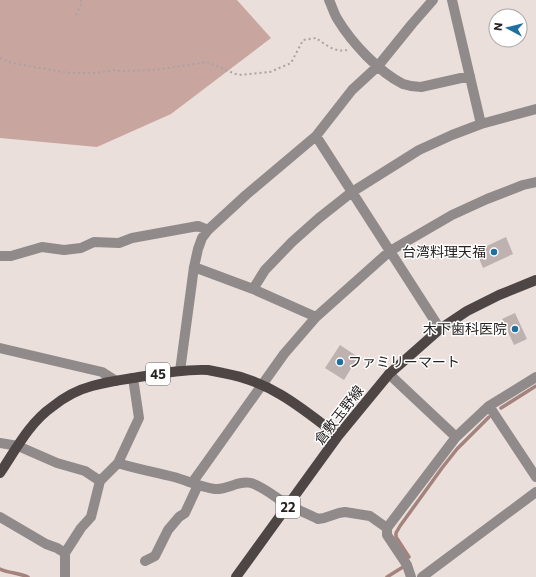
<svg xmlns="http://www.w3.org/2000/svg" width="536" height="577" viewBox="0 0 536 577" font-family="Commissioner,'Noto Sans JP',sans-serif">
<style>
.forest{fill:#c8a69f}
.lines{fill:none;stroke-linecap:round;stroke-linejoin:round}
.stream{stroke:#a4837d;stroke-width:3.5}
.building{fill:#beb2b0}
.path{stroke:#aba29f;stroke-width:2;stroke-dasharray:2 3;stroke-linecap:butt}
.minor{stroke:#908b8a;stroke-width:10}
.primary{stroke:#4e4644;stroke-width:10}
.poi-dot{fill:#206fa1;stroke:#fff;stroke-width:1.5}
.labels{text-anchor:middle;stroke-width:3;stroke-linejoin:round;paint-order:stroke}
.shield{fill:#fff;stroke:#676464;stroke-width:1}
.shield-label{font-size:13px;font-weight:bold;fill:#262221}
.poi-label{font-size:14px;fill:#262221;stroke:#fff;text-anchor:end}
.street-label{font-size:14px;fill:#262221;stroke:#fff}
</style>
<rect width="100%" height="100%" fill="#ebdfdc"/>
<!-- forest -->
<path class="forest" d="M0,0h237l34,38 -100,76 -74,33 -97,-9z"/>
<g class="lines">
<!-- stream -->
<path class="stream" d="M501,408l35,-22
M409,557l-13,-20v-4l4,-7 42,-58 15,-19 32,-32
M0,569c9,4 19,4 28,8
M387,577l16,-10"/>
</g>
<!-- building -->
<path class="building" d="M506,237l7,17 -30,14 -7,-17z
M515,313l12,26 -13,6 -12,-26z
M340,345l18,12 -14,23 -19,-12z"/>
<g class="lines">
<!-- path -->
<path class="path" d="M76,15l6,-12 -2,-3
M0,58l12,5 57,10h28l17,-3 8,1 32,-1 53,-8 31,13 32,-3 21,-9 12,-23 13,-2c9,6 19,15 31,12"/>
<!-- minor -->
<path class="minor" d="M329,0c3,6 5,14 9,20 14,23 41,52 65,64 6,2 12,3 18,3l49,-11
M452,0l29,124
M316,136l124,193
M0,256h11l31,-9 22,3 17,-2 13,-6 25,1 13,-5 66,-12 10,4
M194,267l59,22 63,28
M253,289l12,-19 27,-28 27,-24 33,-26 67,-42 33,-15 29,-11 55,-15
M0,348l102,24 14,9
M180,371l14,-104 4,-18 4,-11 6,-8 38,-35 70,-59 36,-46 26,-24 34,-42 21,-24
M389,374l67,63
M489,406l47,71
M0,443l18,3 39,17 28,8 15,10
M118,463c18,6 37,9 56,14 14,4 27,10 41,12 13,1 23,-9 36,-6 13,4 25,15 37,22 10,5 20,9 30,14l6,-1 15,-5 6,-1 25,4 17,12
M192,483l92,-129 32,-37 74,-66 62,-36 35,-16 36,-14 13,-3
M0,517l46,27 11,4 8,5
M145,561l10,-5 13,-26 11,-13 6,-4 13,-28
M65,577v-24l16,-25 10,-11 9,-36 18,-18 21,-45 -6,-40
M411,577l-4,-12 -20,-30v-7l69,-91 33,-31 47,-29
M422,577l114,-85"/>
<!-- primary -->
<path class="primary" d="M0,473c15,-22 29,-50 52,-66 11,-9 25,-17 40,-21 13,-4 28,-6 41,-8 25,-4 50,-9 75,-8 5,1 10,2 15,3 47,8 79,35 115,63
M236,577l102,-141 51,-62 51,-45 27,-18 32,-16 37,-15"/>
</g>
<!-- markers -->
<g class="poi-dot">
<circle cx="494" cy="252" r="4"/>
<circle cx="515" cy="329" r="4"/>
<circle cx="340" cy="362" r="4"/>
</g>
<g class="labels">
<!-- shield labels -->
<g class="shield">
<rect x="146" y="363" width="24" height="22" rx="3"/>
<rect x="276" y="496" width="24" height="22" rx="3"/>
</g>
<g class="shield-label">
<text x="158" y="379">45</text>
<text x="288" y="512">22</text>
</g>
<!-- poi labels -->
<g class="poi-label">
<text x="486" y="257">台湾料理天福</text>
<text x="507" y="334">木下歯科医院</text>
<text x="348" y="367" text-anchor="start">ファミリーマート</text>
</g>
<!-- street labels -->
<g class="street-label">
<text transform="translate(339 415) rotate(-52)" y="5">倉敷玉野線</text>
</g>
</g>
<!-- north arrow -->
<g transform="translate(508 28) rotate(277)"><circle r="19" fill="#ffffff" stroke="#a8a7a6"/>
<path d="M0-3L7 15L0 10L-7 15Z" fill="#206fa1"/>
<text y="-6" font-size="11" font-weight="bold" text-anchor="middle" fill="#262221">N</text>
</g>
</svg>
